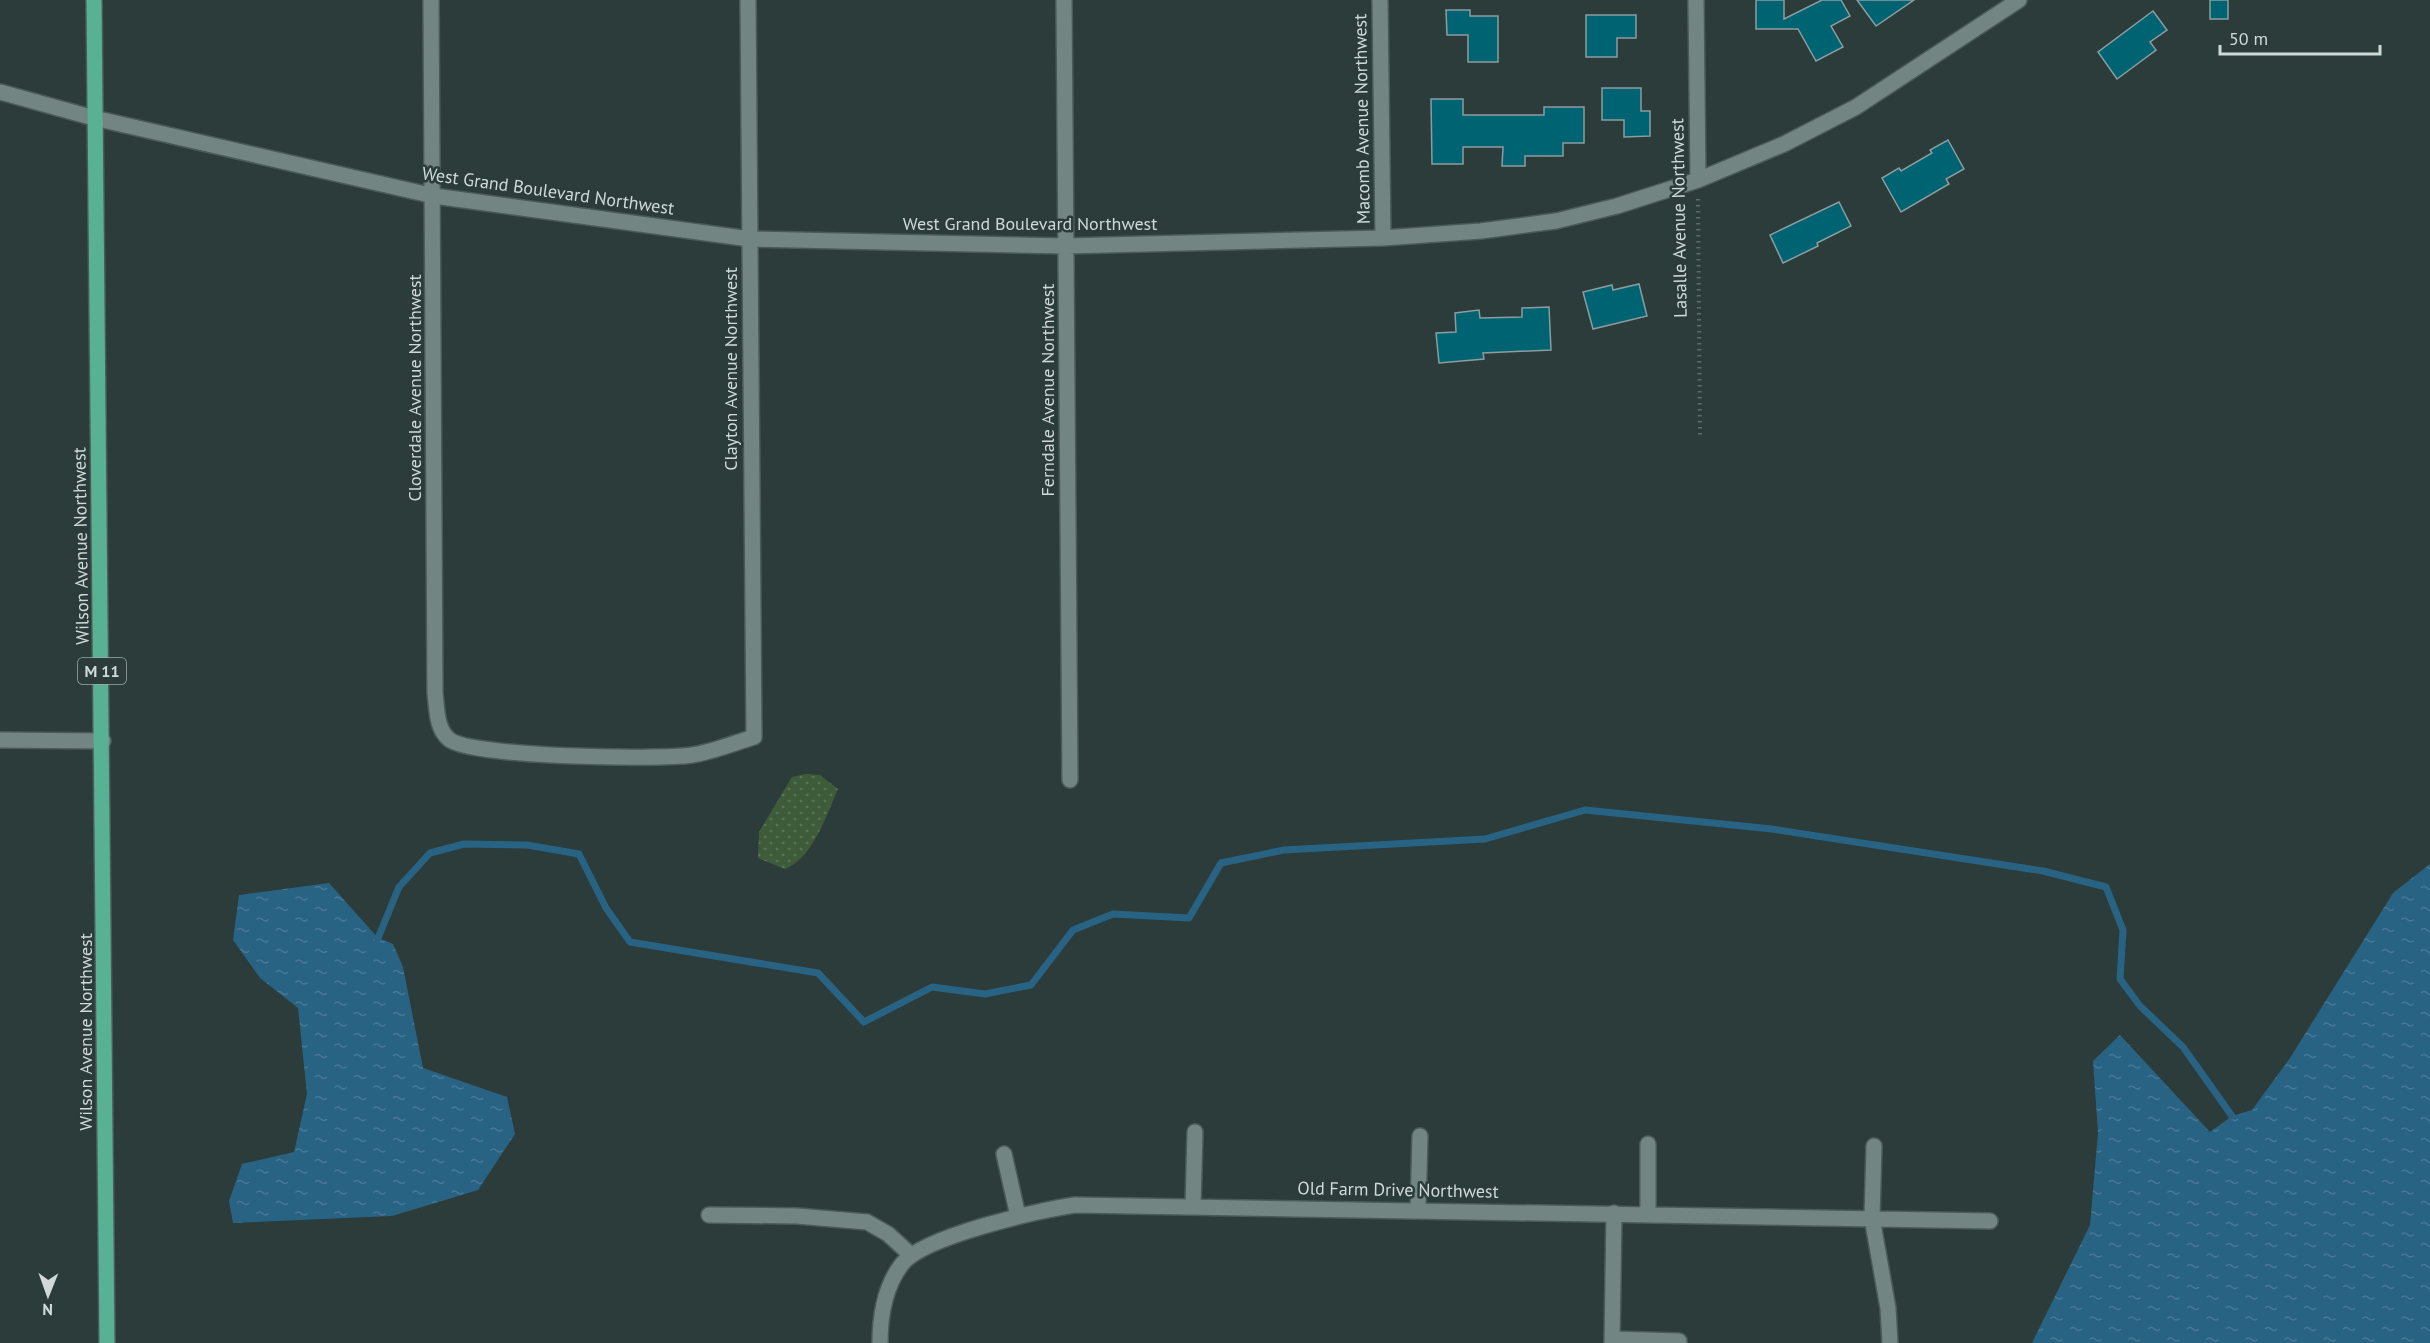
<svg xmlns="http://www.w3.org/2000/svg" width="2430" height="1343" viewBox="0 0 2430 1343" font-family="'PT Sans',sans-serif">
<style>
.park{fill:url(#park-dots)}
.water{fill:url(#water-ripples)}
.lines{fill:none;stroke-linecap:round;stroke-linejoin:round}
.stream{stroke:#296384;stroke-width:7}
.building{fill:#006372;stroke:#8a9da1;stroke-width:1.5}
.minor-casing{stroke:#4b5a58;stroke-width:18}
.major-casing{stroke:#4b5a58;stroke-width:18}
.path{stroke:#5e6d6b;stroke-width:4;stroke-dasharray:1.5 4.5;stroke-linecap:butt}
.minor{stroke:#728583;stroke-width:15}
.major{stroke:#58b193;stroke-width:15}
.labels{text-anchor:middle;stroke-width:5;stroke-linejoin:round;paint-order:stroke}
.shield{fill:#2b3c3a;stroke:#9eaaa9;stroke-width:1.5}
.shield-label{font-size:16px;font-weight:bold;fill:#cfd9d8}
.street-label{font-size:18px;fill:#cfd9d8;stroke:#2b3c3a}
</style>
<defs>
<pattern id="park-dots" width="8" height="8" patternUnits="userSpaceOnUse" patternTransform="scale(1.5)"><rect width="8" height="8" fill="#3f5c3a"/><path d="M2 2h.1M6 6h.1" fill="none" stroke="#5a7356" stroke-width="1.8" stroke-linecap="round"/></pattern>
<pattern id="water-ripples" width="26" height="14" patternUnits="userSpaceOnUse" patternTransform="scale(1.5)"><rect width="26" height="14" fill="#296384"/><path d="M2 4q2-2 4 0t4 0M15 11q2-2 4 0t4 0" fill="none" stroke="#477995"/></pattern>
</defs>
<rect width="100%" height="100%" fill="#2b3c3a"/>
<!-- park -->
<path class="park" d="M806,774l14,1 18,14c-12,27 -25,69 -53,80l-27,-11 1,-26 33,-55z"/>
<!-- water -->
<path class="water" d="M2430,864v479h-398l58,-118 8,-92 -5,-72 27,-26 90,97 22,-16 20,-6 38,-52 103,-165z
M329,883l49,55 15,6 10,23 20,101 84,29 8,37 -37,56 -86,26 -159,7 -4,-22 13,-37 52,-12 13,-58 -9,-86 -38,-30 -27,-38 6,-45z"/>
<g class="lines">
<!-- stream -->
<path class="stream" d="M378,938l21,-51 31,-34 34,-9 63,1 52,9 27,54 24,34 188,31 46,49 68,-35 53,7 46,-9 42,-55 40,-16 76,4 32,-55 63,-13 201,-11 100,-29 187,19 271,42 63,16 17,43 -3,49 20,27 43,41 49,69"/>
</g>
<!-- building -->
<path class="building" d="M1756,0h28v19l38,-19h19l9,16 -19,10 12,21 -27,14 -18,-32h-42z
M1857,0h57l-38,26z
M2210,0h18v19h-18z
M1446,10h24v6h28v46h-30v-27h-21z
M2153,11l14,19 -17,12 6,8 -39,29 -19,-27z
M1586,15h50v23h-19v19h-31z
M1602,88h39v23h9v25l-26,1v-17h-22z
M1431,99h32v16h81v-8h40v36h-21v13h-38v10h-23l1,-19h-40v17h-31z
M1948,140l16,29 -18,10 3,5 -48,28 -19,-34 17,-10 2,3 31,-18 -2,-3z
M1839,202l12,24 -34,17 1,3 -35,17 -13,-28z
M1639,284l8,32 -54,13 -10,-37 29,-7 1,5z
M1549,307l2,43 -68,3 1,6 -45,4 -3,-30 20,-1 -1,-19 24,-3 1,8 42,-1v-9z"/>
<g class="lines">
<defs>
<path id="minor" d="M431,0l4,693c2,15 1,37 15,47 24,17 207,20 242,15 20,-3 42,-12 62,-18l-6,-737
M1064,0l6,780
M1380,0l3,238
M1696,0l2,180
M0,92l94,26 340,78 316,43 316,7 317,-8 98,-7 75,-10 61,-15 81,-26 86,-36 72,-37 163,-107
M0,740l103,1
M1874,1146l-2,72 16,90 2,35
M1004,1154l14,62
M1193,1206l2,-74
M1418,1210l2,-74
M1648,1214v-70
M709,1215l88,1 70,6 21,12 23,21
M1613,1339l66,2
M880,1343c0,-27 5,-57 22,-79 20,-27 137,-54 173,-59l915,16
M1612,1343l2,-130"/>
<path id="major" d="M94,0l13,1343"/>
</defs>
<!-- minor casing -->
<use href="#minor" class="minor-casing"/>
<!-- major casing -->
<use href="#major" class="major-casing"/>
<!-- path -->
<path class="path" d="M1698,199l2,237"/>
<!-- minor -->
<use href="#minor" class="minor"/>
<!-- major -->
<use href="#major" class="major"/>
</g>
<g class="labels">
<!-- shield labels -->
<rect class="shield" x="78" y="658" width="48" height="26" rx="4.5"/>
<g class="shield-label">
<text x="102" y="677">M 11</text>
</g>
<!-- street labels -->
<g class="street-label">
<text transform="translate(1362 119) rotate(-91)" y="6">Macomb Avenue Northwest</text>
<text transform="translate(548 191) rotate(8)" y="6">West Grand Boulevard Northwest</text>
<text transform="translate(1679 218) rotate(-91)" y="6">Lasalle Avenue Northwest</text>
<text x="1030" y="230">West Grand Boulevard Northwest</text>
<text transform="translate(731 369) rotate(-90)" y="6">Clayton Avenue Northwest</text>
<text transform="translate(415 388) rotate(-90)" y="6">Cloverdale Avenue Northwest</text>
<text transform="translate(1048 390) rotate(-90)" y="6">Ferndale Avenue Northwest</text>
<text transform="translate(81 546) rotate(-91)" y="6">Wilson Avenue Northwest</text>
<text transform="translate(86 1032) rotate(-90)" y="6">Wilson Avenue Northwest</text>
<text transform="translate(1398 1190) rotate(1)" y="6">Old Farm Drive Northwest</text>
</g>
</g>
<!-- north arrow -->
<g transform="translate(48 1295) rotate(181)" stroke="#2b3c3a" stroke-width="4.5" paint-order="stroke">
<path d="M0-4.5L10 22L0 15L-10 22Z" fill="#cfd9d8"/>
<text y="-9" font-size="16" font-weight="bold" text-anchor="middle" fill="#cfd9d8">N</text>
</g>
<!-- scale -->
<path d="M2220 45v9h160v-9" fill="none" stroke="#cfd9d8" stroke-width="3"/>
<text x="2229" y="45" font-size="18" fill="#cfd9d8" stroke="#2b3c3a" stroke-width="4.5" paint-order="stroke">50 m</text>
</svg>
